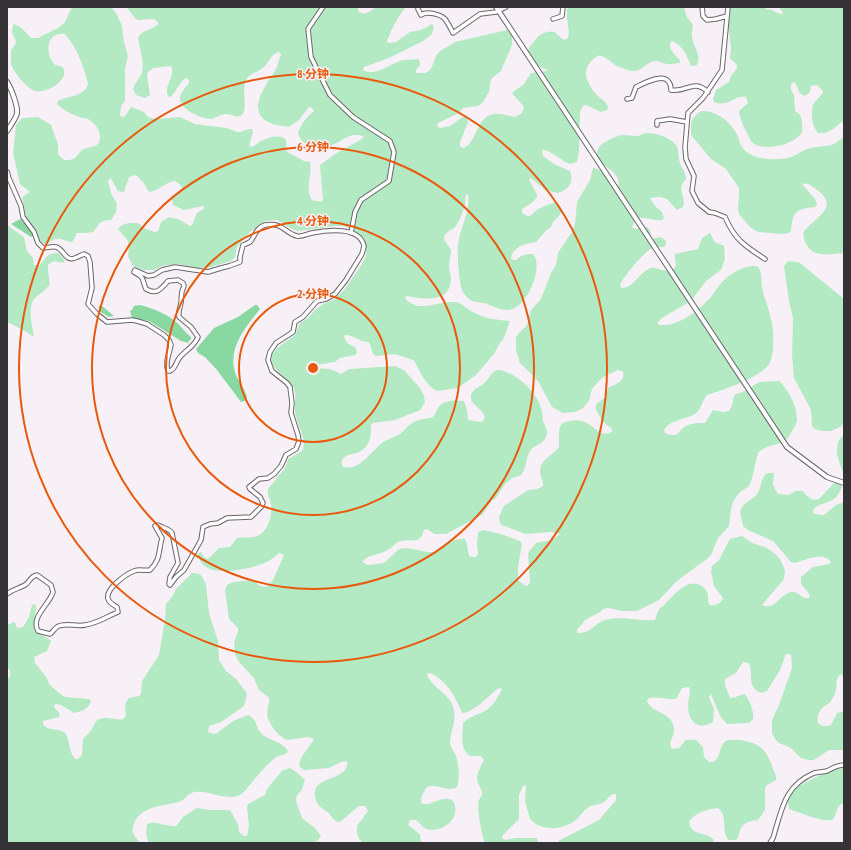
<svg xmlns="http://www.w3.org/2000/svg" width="851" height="850" viewBox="0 0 851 850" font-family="'PT Sans Narrow','Noto Sans SC',sans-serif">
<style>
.green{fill:#b4eac3}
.water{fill:#89d8a2}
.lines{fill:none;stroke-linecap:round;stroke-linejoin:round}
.minor-casing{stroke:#6b666b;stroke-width:5.5}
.tertiary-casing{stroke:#6b666b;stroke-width:6}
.minor{stroke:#fff;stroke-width:3.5}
.tertiary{stroke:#fff;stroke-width:4}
.ring{fill:none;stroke:#e8590c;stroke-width:2}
.centre{fill:#e8590c;stroke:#f7f1f7;stroke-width:2}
.ring-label{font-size:12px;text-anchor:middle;font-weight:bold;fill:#e8590c;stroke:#f7f1f7;stroke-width:3;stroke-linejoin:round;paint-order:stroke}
</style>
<rect width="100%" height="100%" fill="#f7f1f7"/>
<!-- green -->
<path class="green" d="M72,7h39l5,6 6,13 2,16 4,14 -3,13v32l-4,5 -1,10 3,1 3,-2 5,-8 13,5 4,5 3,1 7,1 22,-2 15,7 32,4 10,4h3l9,-3h3l1,3 -4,14 3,1c4,-2 5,-4 9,-6 5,-3 21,-8 25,-1 1,3 0,8 0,10l3,3 15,8 6,1c3,13 -6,26 2,38l9,2 2,-2 -3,-35 15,-11 27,-15 2,-2c-11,-7 -22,4 -32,8 -10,5 -25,4 -31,-6 -3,-3 -4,-7 -1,-11 3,-7 8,-12 14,-17l-2,-3 -3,-1 -10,13 -10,7c-7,-1 -15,-2 -21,-5 -24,-13 2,-41 9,-55 1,-4 2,-8 4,-12l-2,-3c-7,1 -10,10 -15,15 -4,4 -12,6 -16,10 -9,11 2,30 -7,39 -6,2 -9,-2 -15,-2 -5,0 -10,4 -15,5 -11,0 -32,-10 -31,-22 1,-5 6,-10 9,-14v-3l-3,-2 -3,2 -12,17 -3,-1c-5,-10 8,-19 3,-30l-18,2 -5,4 -1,3 3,20 -5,3 -9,-3 -3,-6c2,-6 5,-9 8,-14 5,-11 -2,-27 -3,-38 5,-8 16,-7 21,-14l-5,-4c-19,0 -15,6 -27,-12h232l-1,2 1,3c8,4 11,-2 18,-5 7,-2 22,0 30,0 -7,4 -17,26 -20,34l2,2 7,-1 14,-10 11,-2 11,-6 2,3 -2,7 -9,7 -34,17 -25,9 -1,3c12,7 25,-5 37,-9 5,-2 13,-1 19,-2l1,6 -4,5v3h10l5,-4 5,-13 4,-5 15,-9 52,-12 5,4v11l-11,26 -10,8 -2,13 -6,10 -5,4 -15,2 -4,5 -21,10 -1,3 3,2 10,-2 11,-8 6,-2 1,6 -8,20v4l3,2c15,-5 12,-31 31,-34 7,-1 14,2 21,3l7,-4 2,-6 -12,-14 12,-9 7,-11 16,-2 -2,-2c-7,-3 -21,-11 -16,-21 1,-3 4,-5 6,-8 5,-6 11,-10 20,-8l7,7 3,1 3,-2c3,-10 -4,-21 0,-31h116l3,10 6,8c0,5 -2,8 -1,12 1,10 10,17 5,28l-6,1c-4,-11 -8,-20 -19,-25l-2,2c-1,7 5,12 10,17v3c-4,0 -9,2 -13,1 -4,0 -7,-3 -12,-3 -7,1 -10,6 -16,9 -6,3 -14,-1 -20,-3 -6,-2 -16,-14 -21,-11 -7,3 -13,12 -12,19 1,6 6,15 10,19 5,6 9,5 12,13l-1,3 -6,2 -15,-7 -3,1 -3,6 -1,39 -2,11 -7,2c-9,-3 -20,-15 -28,-14l1,6 11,8 16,7c4,12 -1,18 -12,22l-13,-3 -14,-12 -2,2 8,14v3l-4,5 -11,7v4l5,3h3l8,-7 9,-4 9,-3 5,5v6l-2,3 -6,6 -2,5 -5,4 -10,11 -10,2 -6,2 -7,6 -2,6 2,2h3c5,-5 9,-6 17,-6 11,13 -5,49 -20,55 -10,3 -18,-2 -26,-5 -5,-2 -10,-1 -15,-3 -5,-3 -8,-7 -10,-11 -3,-7 -5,-38 -4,-46 2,-17 13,-32 10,-50l-2,1c-1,3 -1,6 -1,9 -2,7 -5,17 -10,23 -3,3 -10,5 -11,10 0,6 6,8 7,14 0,5 -2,10 -2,15 0,5 2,9 2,13 -1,25 -28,20 -45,17l-1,2c12,16 32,3 49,4 8,0 12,7 19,10 10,6 24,8 36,9v3l-6,16 -3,3 -6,11 -18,21 -18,13 -21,3c-11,-5 -17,-19 -22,-29l-2,-2 -18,-6 -19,2 -3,-2 -3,-10 -2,-2c-9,0 -14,-7 -23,-7l-1,2 3,6 9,5 1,5 -2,2 -15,3 -5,4 -19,3v3l14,1 11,5 8,-5 46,-3 9,4 16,18 4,8 1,6 -5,8 -25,10 -22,3 -2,2c0,10 0,20 -10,26 -7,5 -21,1 -19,15 16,8 30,-16 41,-24 5,-3 12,-5 17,-8 4,-3 7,-8 12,-11 5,-4 14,-4 21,-6 3,-3 3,-6 5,-9 5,-8 17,-8 26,-7l3,9 1,10 14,2 3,-5c-2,-8 -14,-12 -14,-19 -1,-7 6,-10 11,-13 6,-4 9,-13 15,-15 3,-1 7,1 9,2 16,6 32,22 36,39 1,3 0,7 1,10 1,3 4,7 4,11 -1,12 -10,11 -16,18 -6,8 -4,18 -10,25l-9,3 -7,6 -10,15 -3,1 -10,15 -36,19h-12l-7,-5 -3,1c-5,18 -15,6 -26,12 -4,2 -6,6 -10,8 -8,5 -20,4 -26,12l6,3 16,-2 15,-14c13,-3 23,4 35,3 10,-5 19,-15 31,-13 3,5 2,12 5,18h6l2,-3 -1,-10 1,-12 6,-2 20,5 16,6 2,3 -4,23v13l6,5 3,1 3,-4 -2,-29 8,-10 16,-3 8,-6 -9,-2 -26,2 -23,-9 -2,-2 -1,-6 5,-11 24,-16 10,-1 5,-3c1,-5 -3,-9 -3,-15 1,-13 13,-15 19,-24 1,-7 -2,-15 2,-22 2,-3 5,-3 8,-4 5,-1 11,-1 16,1 9,4 16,16 27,10v-3l-10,-8 -6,-11v-6l10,-7 2,-9c7,-4 18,-7 15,-16l-5,-2 -15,7 -7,7 -4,5 -3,12 -6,7 -8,4 -12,1 -11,-6 -14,-26 -18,-18 -4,-13v-13l4,-5 7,-7 4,-15 10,-11 10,-26 5,-8 2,-12 3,-5 11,-16 3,-9 2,-21 13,-22 3,-12c12,1 18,13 24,22 10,-23 -29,-22 -18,-43 2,-4 19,-12 24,-12 4,0 8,1 12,1 4,1 8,-3 12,-3 9,0 22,4 28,11 4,3 3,10 4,15 1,7 7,13 7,20 -11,12 1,16 -3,28l-6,3 -10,-11 -7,-2 -10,1 5,8 7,6 2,6 -2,2c-10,2 -15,-5 -27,-1l-3,9 6,1 9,-2c5,3 3,7 4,12l10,-2 5,4v3l-2,3c-5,0 -11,0 -15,3 -7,5 -28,29 -29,36l2,2c13,-1 17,-16 29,-20 4,-2 7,2 12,2 3,1 7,0 10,0l3,-5 -1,-6v-5l23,-5 4,-11 8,-5 5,9 9,4 1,13 -4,11 -15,11 -15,20 -29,17 -5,5 2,2c5,0 11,0 16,-2 11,-4 24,-13 32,-22 5,-4 7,-9 11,-14 8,-11 23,-21 36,-21 9,0 7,14 8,21 2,11 7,21 9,32 3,10 4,36 -2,45 -9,14 -46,26 -62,31 -5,6 -6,15 -12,19 -9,5 -25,6 -31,16l1,3c17,6 11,-3 23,-8 5,-2 11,-2 17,-2l8,-13 10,2 6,-1 3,-5 2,-10 2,-2 7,-2 16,-10 20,-1c9,8 18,25 18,38 0,5 -4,10 -6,14 -2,4 -4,7 -8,9 -8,4 -18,3 -25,11l-7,29 -3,5 -8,5 -6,8 -3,9 -2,17 -11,12 -7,17 -5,5 -5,3 -25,19 -17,18 -22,11h-16l-12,-3 -6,1 -3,3 -15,8 -8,10 1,3c14,0 15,-9 27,-13 16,-5 34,2 50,0 1,-4 3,-9 5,-12 1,-1 4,-2 5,-4 10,-10 26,-31 41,-14 4,5 0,11 4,15 5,1 11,-1 13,-7l-9,-12 -3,-15 1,-5 7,-6 11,-21 12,-3 10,7 15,5 8,6 5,5 5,11 -1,9 -22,26c14,6 18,-12 30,-13 6,-1 10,7 17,6l1,-3 -9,-11v-7l12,-10 16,-3 2,-2c-7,-11 -26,-2 -36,1l-4,-1 -18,-21 -25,-11 -5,-4 -3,-15c3,-9 11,-10 16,-16 6,-6 4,-17 11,-22h7l-1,12 5,9 11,1c4,-4 9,-5 14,-4l4,5 6,4 6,-1 15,-16 3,-1 3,2 2,3c-2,3 -4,9 -7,11 -6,6 -19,5 -22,13l1,3 10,1 12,-10 8,-3v177l-3,-5c-7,5 -3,12 -6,20 -1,3 -4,5 -5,9 -14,5 -20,28 1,22l6,-12 7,-2v39h-15l-15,10h-6l-7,-2 -10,-10 -12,-5 -4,-4 -3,-6v-13l7,-15 13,-37 -1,-13 -2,-1h-3l-6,16 -13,21 -6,2c-15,-7 -7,-17 -12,-30l-6,-1 -7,11 -11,6v6l5,13c7,0 10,-4 15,-4 5,8 9,16 8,25l-4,4 -22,1 -7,-8 -9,-22 -2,3 5,12 -1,13c-16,10 -26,-2 -25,-19 1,-5 3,-11 1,-16l-7,1 -6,11c-9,1 -18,-3 -27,-1l-2,3c5,13 28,11 27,30 0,4 -3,8 -4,13l2,5 7,-1c7,-7 4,-10 17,-8l7,7 1,10 5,5h4c9,-5 5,-16 13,-21 4,-2 11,-1 15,-1 26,5 26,14 35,36v4l-9,5 -2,3v22l-7,10c-14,2 -17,4 -20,18l-2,2h-7c-9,-8 0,-23 -11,-32 -9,1 -18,3 -26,10 -3,3 -3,4 -2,8 5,10 17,6 24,14l-1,3h-156l3,-3 39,-20 17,-20v-6c-7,-1 -7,5 -12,8 -4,3 -10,2 -15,5 -5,3 -9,9 -13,13 -13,10 -34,12 -46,-1l-5,-18 1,-16 -3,1 -4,9v24l-16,16 -1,3 3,2 10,-2h21l2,2v3h-53c-3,-8 -9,-35 -6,-43 1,-3 2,-2 3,-5 1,-5 -3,-8 -4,-12 -3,-7 3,-17 6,-23 -3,-6 -8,-4 -14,-4 -11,-8 -7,-21 -7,-33 7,-7 14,-8 22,-12 8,-5 13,-14 17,-22l-2,-1 -3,1c-8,7 -24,24 -35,24 -6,-16 -16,-33 -32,-40l-3,1c2,10 19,19 24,28 8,16 0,25 -1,40 0,5 4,9 6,14 3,9 4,23 1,31 -10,6 -19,-4 -30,0l-5,8 -1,7 2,2c10,1 15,-7 27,-5 3,1 5,4 5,7 4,16 -19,30 -32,21 -2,-2 -4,-5 -7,-7h-6l-2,5 12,9 1,9h-57c-7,-4 -7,-9 -7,-17l11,-15 -3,-5h-6l-19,16c-8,0 -8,-8 -14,-11 -6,-4 -9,-6 -11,-14 -4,-23 35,-15 32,-36l-6,1 -12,6 -25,2 -5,-4c1,-12 11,-18 15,-27l-6,-2 -20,3c-9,-2 -20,-17 -21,-26 0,-6 3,-11 2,-16l-10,-8 -5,-12 -15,-16 -4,-8 -1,-11 4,-12v-3l-9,-9 -4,-29 2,-5 6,-3 20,-2 7,6 6,1 7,-7 11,-25 -5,-2c-4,3 -6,6 -10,8 -14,7 -58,18 -68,1 -2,-2 -2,-6 -3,-9l3,-1 3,5 4,2 11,-11 11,-1 7,-9c5,-1 11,0 16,-1 14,-1 20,-21 18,-33 -1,-5 -4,-9 -3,-15l17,-21 3,-9 14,-8c6,-12 -6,-27 -7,-39 -1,-10 3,-18 -3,-27 -8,-12 -21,-14 -21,-29l6,-8 18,-13 5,-12 8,-5 6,-7 9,-7 12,-5 9,-9 18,-26 4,-8v-12l-2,-6 -12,-9 -9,-3h-7l-37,5 -5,-1 -17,-10 -12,1 -15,11 -13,15 -2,10 -4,4 -20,6 -13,1 -21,-4 -15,2 -8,4h-10l-11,-4 -5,-10 1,-9 -1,-6 -10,-12c5,-7 13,-6 20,-6l8,6 9,3 3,-1 3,-9 8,-5 9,2 12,7 2,-1 5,-12 8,-5 -2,-2 -19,4 -11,-5 -1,-6 10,-9c0,-5 -3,-6 -7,-9 -10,1 -16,10 -26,11l-6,-10 -7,-7 -7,2 -5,15 -6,-1 -6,-11 -2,-2 -2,3 3,12 6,11 -1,8 -5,8c-13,1 -10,3 -18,12l-6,1h-10l-4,8 -2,1c-10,-2 -13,-7 -23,2h-6l-2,-3 -4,-11 -10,-13 -4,-20 8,-5 -10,-8 -7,-31 3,-28 6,-7 16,-1 13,8 7,19v10l6,6c15,1 11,-6 20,-11 4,-2 9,-2 13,-4 7,-7 1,-19 -6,-24 -3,-3 -6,-2 -9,-3 -9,-3 -18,-7 -25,-14l1,-3c9,-5 26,-4 30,-17 -5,-19 -10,-35 -23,-50 -20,-2 -20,20 -10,31l6,1 3,3c0,0 0,6 0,6 -3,10 -19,18 -29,16 -7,-2 -21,-18 -23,-25 -2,-5 -1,-10 -1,-16 10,-11 2,-9 1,-19 0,-2 1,-4 1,-7 8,1 13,9 18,14h7l20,-10 7,-6z
M726,7h39v2l7,1 8,4 3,-1 -4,-6h65v112l-1,2c-8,6 -15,14 -25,12 -7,-9 -7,-18 -5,-29l10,-11 -1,-3 -5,-5 -6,1 -1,6 -5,4c-8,-2 -6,-9 -11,-14l-3,2v6l3,5 1,16c5,3 7,6 7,12 0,3 1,7 0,9 -7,13 -36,19 -48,12 -3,-2 -6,-9 -8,-13 -3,-5 -6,-13 -7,-20l9,-8 -2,-6c-13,-2 -17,11 -32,5l-1,-3 3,-9 13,-8 2,-6 6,-8v-3l-7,-7 1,-10z
M701,111c14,-1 29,10 35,22 3,4 3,10 6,14 10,14 31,13 46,11 8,-2 14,-8 22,-10 7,-2 15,-1 21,-3 5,-1 9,-6 13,-8v116c-20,2 -37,6 -41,-20 11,-16 39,-25 13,-44 -5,-3 -8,-7 -14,-5l13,15 2,5 -2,3c-19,2 -22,4 -24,24l-2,2 -8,1 -23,-2 -8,-5 -11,-13 -1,-7 1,-12v-7l-13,-19 -15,-10 -20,-24c0,-13 -1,-17 10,-24z
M7,225l17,12 3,14 6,7 1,7h6c5,-7 9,-13 19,-12l6,7 -2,3 -9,-2 -6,4v6l2,14c-5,5 -10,9 -15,13 -8,9 -3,27 -1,38h-2c-9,-7 -15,-9 -25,-14z
M788,261l9,1 3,1 44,36v124l-4,4 -9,4h-9l-7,-2 -3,-3 -1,-16 -17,-32 -2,-23 1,-37 -4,-16 -5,-36z
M844,436v39c-4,-13 -12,-25 -3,-38z
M192,573h3l6,2 5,9 3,29 9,28 1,19 7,11 10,8 10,13 1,3 -3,11 -23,16 -12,4 -1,6 6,2 3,-1 16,-12 15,-6c10,5 7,12 13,18 7,8 18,6 27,18 -3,6 -8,3 -13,7 -7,5 -21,22 -27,29 -13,21 -35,2 -54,5 -6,1 -9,8 -15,10 -16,4 -39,4 -45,22 -1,2 -2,6 -1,9 1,3 5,6 6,10h-132v-163l3,-4v-6l-3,-3v-42l8,-3 2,6 6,-1 6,-10 3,-12 2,-1 2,2 -2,24c5,5 13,6 17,11l-4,10 -13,6 1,6 12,15 2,6 10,9 6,4 24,2 2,2c-2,8 -9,10 -17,12l-13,-8 -6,-1 -1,3 6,7 -1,3 -16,4v3c5,8 17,3 23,10 3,4 3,18 9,25h3l4,-4 1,-16 7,-7 7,-12c9,-5 21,1 26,-1 5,-3 2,-8 2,-13 0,-3 2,-6 4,-8l10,-2 2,-2 1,-13 17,-26 6,-35 1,-16 6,-7 4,-8z
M290,768l5,3 10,9 -3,10 -5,5 -1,6 6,17 13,10 6,8 -4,5 -7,2h-161l-3,-9 1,-10c9,-4 19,3 29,2l7,-9 14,-9 13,2h20l8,14 1,8 5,4h3l2,-10 -2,-19 1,-3 17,-9 2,-6 14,-17 2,-2z
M844,768v35c-9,3 -6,9 -10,15 -4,8 -38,-7 -45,-9l-2,-13c7,-10 45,-28 57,-28z"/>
<!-- water -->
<path class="water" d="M20,219l13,14v3l-2,1 -20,-13z
M101,305l13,11 -5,1 -10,-6v-5z
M140,305c12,3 25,8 35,16 6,5 9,10 16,16v2l-2,2 -1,2 -7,-2 -32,-20 -17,-3 -2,-7 2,-1 2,-4z
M255,305h2l3,4c-14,18 -34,40 -24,66 3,7 9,14 11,22v3l-6,2 -24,-32 -12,-13 -7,-4 -2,-4 18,-21 24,-11z"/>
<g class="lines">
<defs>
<path id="minor" d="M323,7l-15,22 3,28 19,38 23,22 37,24 4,11 -5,29 -28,19 -6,12 -4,21
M702,7l1,9 4,4 9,-1 11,-3
M728,7l-6,63 -19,28 -15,15 -3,34 1,12 8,17 -2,15 6,12 11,9 6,1 10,4c10,23 20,29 40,42
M418,9l3,6c6,-4 19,-1 24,4 3,4 6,10 8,14l27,-19 16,-2 10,-5
M553,19l9,-3 1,-9
M627,99l5,-1 4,-11c7,-3 26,-14 32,-6 2,2 3,6 3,9 16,3 22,-12 37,2
M657,125v-4l13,-2 17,3
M7,594c6,-5 11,-5 18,-9 5,-3 5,-9 12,-10l14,10 2,7c-3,12 -23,25 -15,39l12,3c3,-2 4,-5 7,-7 7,-5 19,0 28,-2 13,-2 21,-8 33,-13l-1,-5c-3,-2 -7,-3 -9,-8 -3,-10 18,-25 26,-28 5,-2 10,0 16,-1 11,-11 8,-18 12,-32l-7,-12 3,-1c5,3 12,4 14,8l6,30 -8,14 -1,7 1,1 6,-8 8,-7 17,-30 2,-13 7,-3 8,-1 9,-5 24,-1 10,-10 2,-4 -3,-6 -10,-8 -1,-2 10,-8 9,-1 6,-4 7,-8 5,-11 10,-6 3,-8 -1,-6 -7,-22 1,-10 -2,-16 -3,-4 -15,-12 -4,-11 2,-8 6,-9 17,-11 2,-10 8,-5 14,-16 9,-2 9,-5 11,-14 16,-26 2,-8c-4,-20 -37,-16 -52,-13 -5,1 -10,4 -15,3 -13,-3 -13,-14 -32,-11 -8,2 -10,10 -14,16 -2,2 -5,3 -8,4l-3,12v5l-11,4 -8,2 -13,4 -33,-5 -13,3 -8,5 -6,1 -13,-6 -1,2c12,7 7,6 12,17 11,6 14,1 22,-8l10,-1 5,3 1,3c-4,8 -2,9 -3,17 -1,5 -3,8 -2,14l12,10 7,10c-4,11 -15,14 -20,23 -3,5 -3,9 -8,11h-2l-1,-4v-6l4,-16 -2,-5 -5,-5 -17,-11 -10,-3 -5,-1 -25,2 -10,-8 -9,-10 4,-16 -2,-26 -2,-6 -4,-2c-3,1 -6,3 -9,4 -10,4 -11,-9 -19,-11 -4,-1 -9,1 -13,1l-5,-5 -4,-11 -11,-15 -2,-11 -13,-30
M770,843l3,-5c9,-29 11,-52 41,-65 4,-1 9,-1 13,-2 6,-3 10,-6 17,-6"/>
<path id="tertiary" d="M496,7l291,440 40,30 17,6
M7,82c4,6 11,24 10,31 -1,6 -7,13 -10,18
M7,172l1,4"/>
</defs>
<!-- minor casing -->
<use href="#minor" class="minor-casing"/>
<!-- tertiary casing -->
<use href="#tertiary" class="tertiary-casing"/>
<!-- minor -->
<use href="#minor" class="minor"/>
<!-- tertiary -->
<use href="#tertiary" class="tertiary"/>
</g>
<!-- distance rings -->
<g class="ring">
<circle cx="313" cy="368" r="74"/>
<circle cx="313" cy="368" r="147"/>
<circle cx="313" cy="368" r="221"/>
<circle cx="313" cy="368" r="294"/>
</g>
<circle cx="313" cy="368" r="6" class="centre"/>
<g class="ring-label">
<text x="313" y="78">8 分钟</text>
<text x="313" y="151">6 分钟</text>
<text x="313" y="225">4 分钟</text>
<text x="313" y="298">2 分钟</text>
</g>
<!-- border -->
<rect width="851" height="850" fill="none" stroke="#343234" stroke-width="16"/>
</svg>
